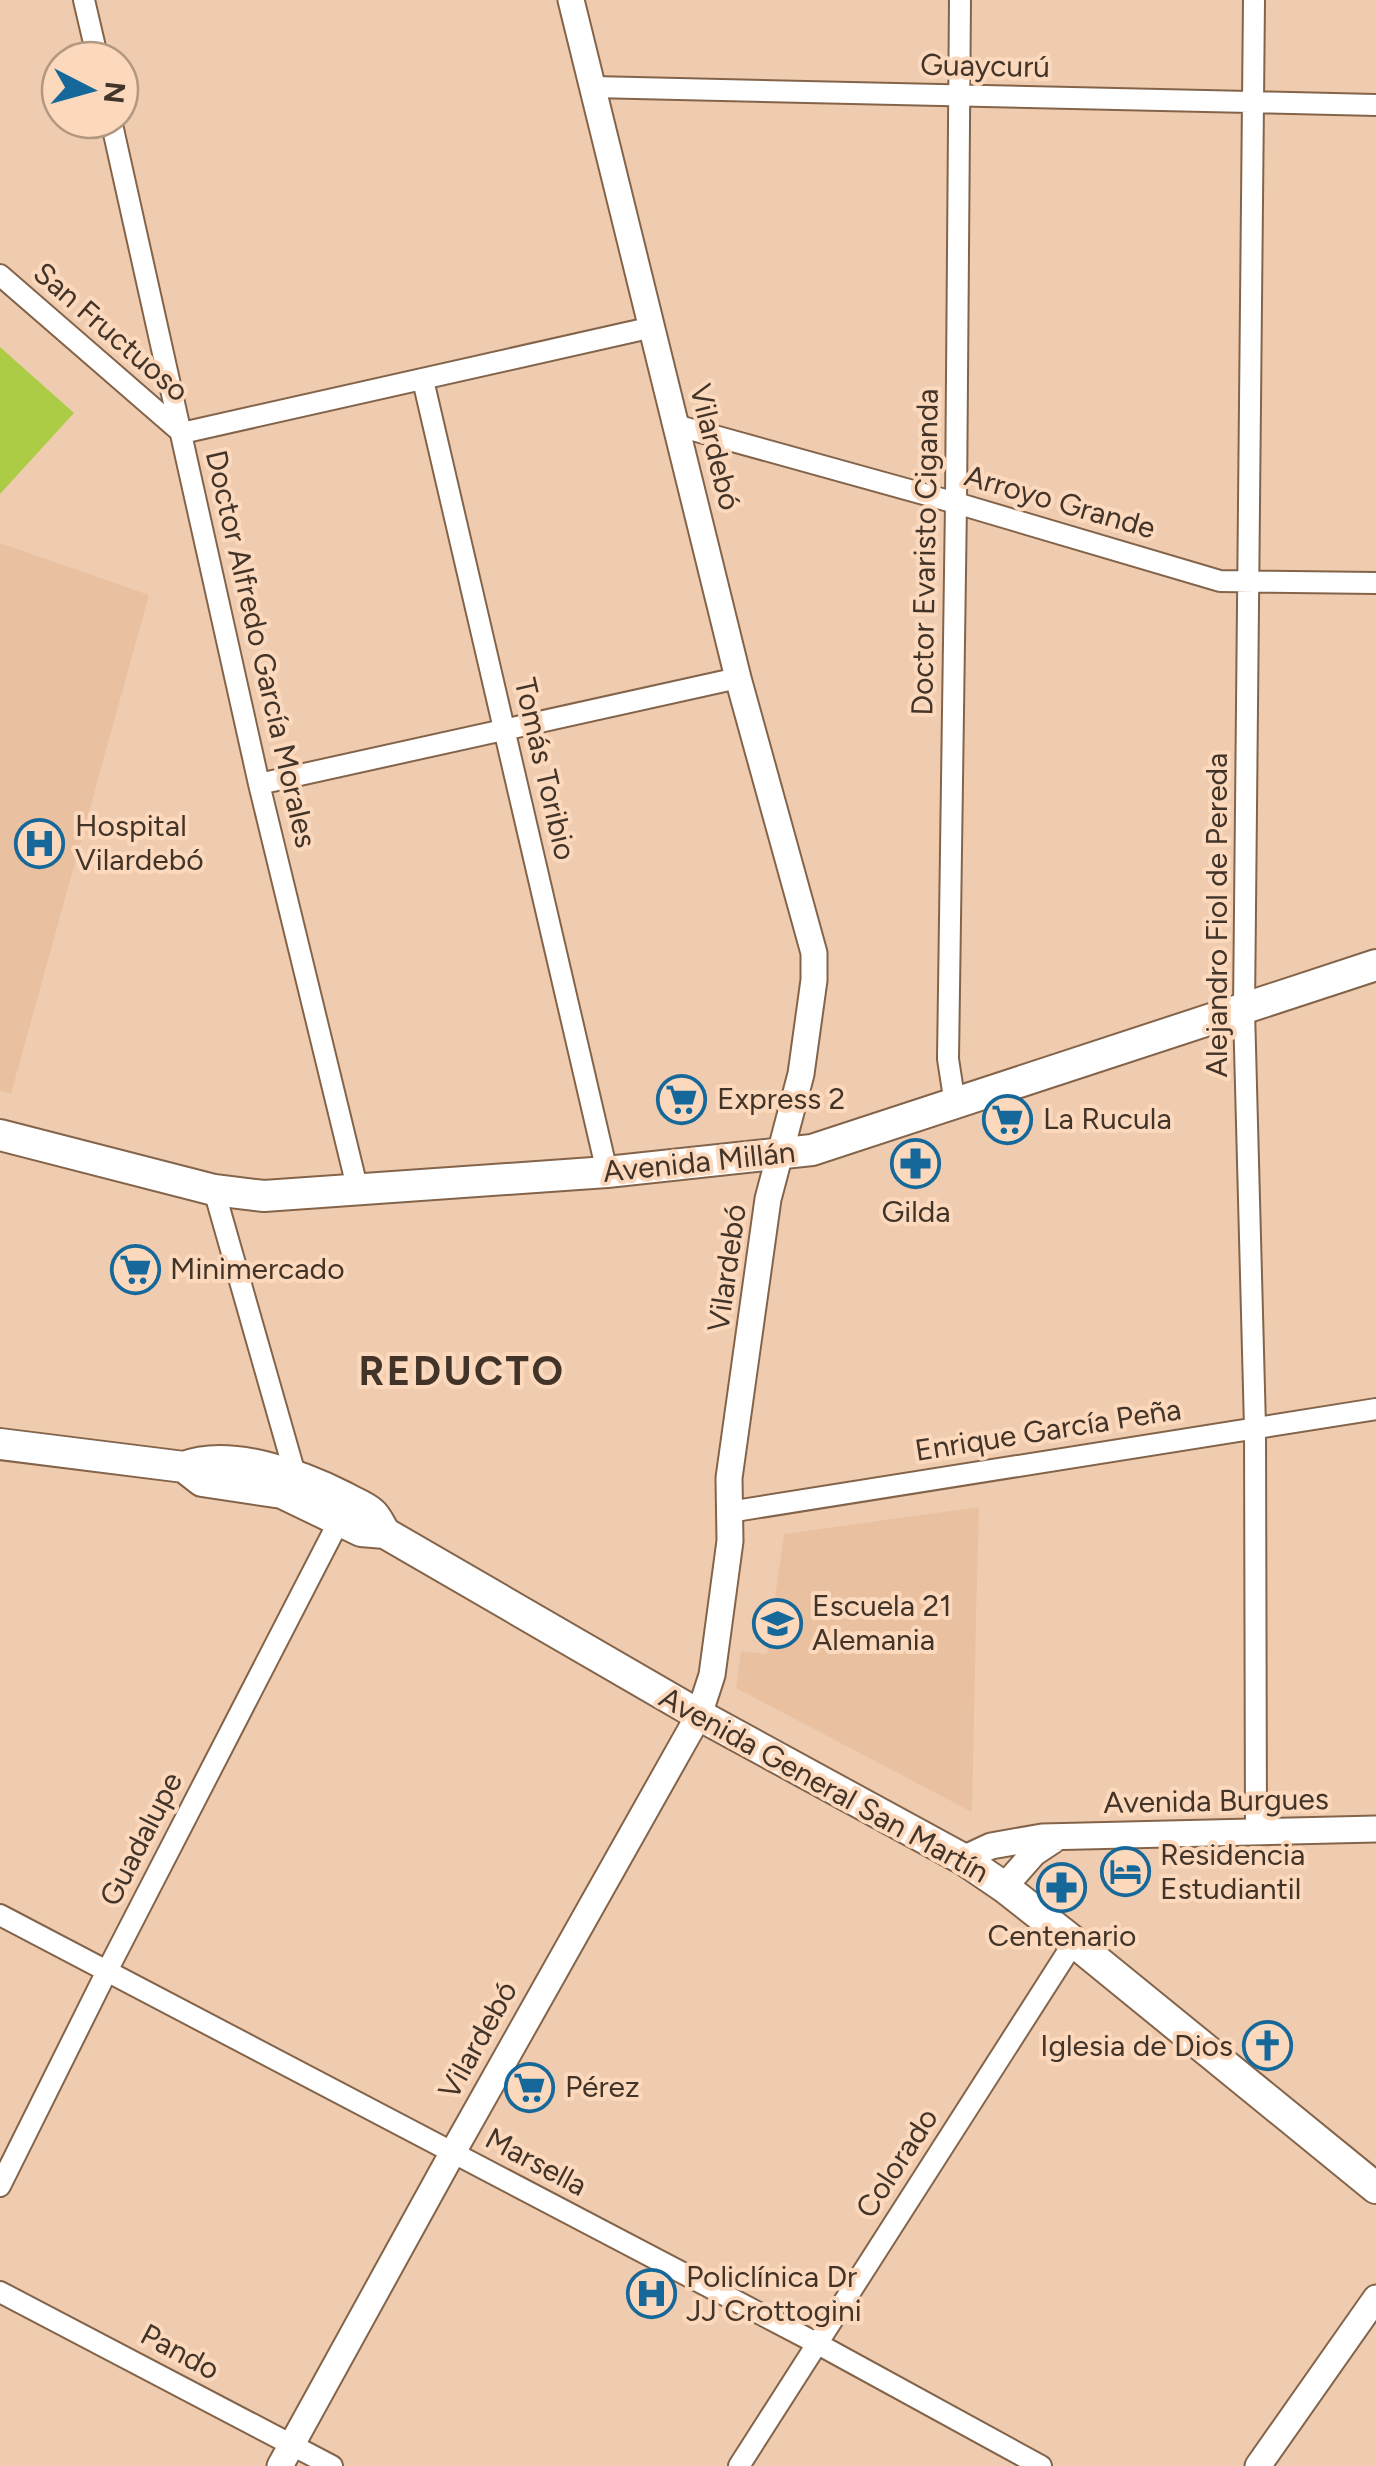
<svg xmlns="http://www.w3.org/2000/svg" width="1376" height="2466" viewBox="0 0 1376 2466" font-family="Figtree,sans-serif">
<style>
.built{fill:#eac1a0}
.green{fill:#adcc46}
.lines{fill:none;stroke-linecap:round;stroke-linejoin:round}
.minor-casing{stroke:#83644a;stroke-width:24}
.tertiary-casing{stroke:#83644a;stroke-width:29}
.secondary-casing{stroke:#83644a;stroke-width:34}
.minor{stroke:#fff;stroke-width:20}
.tertiary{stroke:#fff;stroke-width:25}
.secondary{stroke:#fff;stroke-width:30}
.labels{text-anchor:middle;stroke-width:8;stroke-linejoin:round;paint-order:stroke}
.street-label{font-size:30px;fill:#423428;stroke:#fcd9bc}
.poi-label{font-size:30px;fill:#423428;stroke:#fcd9bc;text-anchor:start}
.district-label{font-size:40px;font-weight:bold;letter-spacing:2.5px;fill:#423428;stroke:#fcd9bc}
</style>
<rect width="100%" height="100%" fill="#efccaf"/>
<!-- built -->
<path class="built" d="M0,543l149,52 -138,499 -11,-3z
M979,1507l-3,115 -4,190 -236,-124 5,-37 26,3 17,-120z"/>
<!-- green -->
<path class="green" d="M0,347l74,66 -74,81z"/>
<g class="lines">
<defs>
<path id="minor" d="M84,0l14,60
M1254,0l-10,1010 11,417 1,404
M593,87l783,18
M111,120l148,664 99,407
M0,275l182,158 471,-106
M423,380l184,792
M675,425l281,78 264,78 156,2
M259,784l479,-106
M955,1104l-7,-45 8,-556 4,-503
M214,1190l81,284 -6,9
M729,1512l647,-103
M0,1915l818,429 223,122
M0,2186l107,-215 232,-450
M0,2292l332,174
M739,2466l335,-524"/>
<path id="tertiary" d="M963,1859l28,-13 51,-9 334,-8
M1004,1887l30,-34 24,-16
M280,2466l173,-314 246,-437 13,-40 18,-134 -1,-63 39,-279 33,-125 13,-94v-27l-76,-275 -167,-678
M1258,2466l118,-168"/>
<path id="secondary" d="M0,1135l214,55 50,6 343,-24 205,-22 564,-185
M0,1444l184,23 18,14 80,12 79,38 24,2
M184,1467c46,-18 117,8 160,30 8,5 21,9 28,16 5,4 9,14 13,20l314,182 264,144 41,28 70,55 302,246"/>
</defs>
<!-- minor casing -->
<use href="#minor" class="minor-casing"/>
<!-- tertiary casing -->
<use href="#tertiary" class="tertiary-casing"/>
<!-- secondary casing -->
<use href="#secondary" class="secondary-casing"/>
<!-- minor -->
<use href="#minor" class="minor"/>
<!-- tertiary -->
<use href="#tertiary" class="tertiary"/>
<!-- secondary -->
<use href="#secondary" class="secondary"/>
</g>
<!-- icons -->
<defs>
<symbol id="hospital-ring" viewBox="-11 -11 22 22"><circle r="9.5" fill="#fcd9bc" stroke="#156899" stroke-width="1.5"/><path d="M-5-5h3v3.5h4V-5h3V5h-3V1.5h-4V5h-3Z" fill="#156899"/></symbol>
<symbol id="supermarket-ring" viewBox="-11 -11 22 22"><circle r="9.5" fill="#fcd9bc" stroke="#156899" stroke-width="1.5"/><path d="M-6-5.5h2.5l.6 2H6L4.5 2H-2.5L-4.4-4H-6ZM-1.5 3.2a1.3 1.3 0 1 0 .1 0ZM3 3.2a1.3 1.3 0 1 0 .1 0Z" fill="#156899"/></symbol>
<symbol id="pharmacy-ring" viewBox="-11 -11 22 22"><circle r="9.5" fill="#fcd9bc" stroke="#156899" stroke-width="1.5"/><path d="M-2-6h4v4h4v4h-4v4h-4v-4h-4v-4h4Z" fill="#156899"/></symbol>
<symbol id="school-ring" viewBox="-11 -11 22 22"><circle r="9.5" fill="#fcd9bc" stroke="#156899" stroke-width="1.5"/><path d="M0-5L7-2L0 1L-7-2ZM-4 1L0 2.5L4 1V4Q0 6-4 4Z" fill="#156899"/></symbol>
<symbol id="hotel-ring" viewBox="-11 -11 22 22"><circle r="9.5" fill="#fcd9bc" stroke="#156899" stroke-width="1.5"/><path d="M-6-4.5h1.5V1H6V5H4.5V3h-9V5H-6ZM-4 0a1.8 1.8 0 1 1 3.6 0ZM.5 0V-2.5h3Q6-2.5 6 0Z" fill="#156899"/></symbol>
<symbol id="church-ring" viewBox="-11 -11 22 22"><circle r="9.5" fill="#fcd9bc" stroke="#156899" stroke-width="1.5"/><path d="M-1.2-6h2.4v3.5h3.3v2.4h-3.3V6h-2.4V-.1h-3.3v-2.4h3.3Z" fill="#156899"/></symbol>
</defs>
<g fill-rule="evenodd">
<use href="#hospital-ring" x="12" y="816" width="55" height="55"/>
<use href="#supermarket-ring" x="654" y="1072" width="55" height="55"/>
<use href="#supermarket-ring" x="980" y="1092" width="55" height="55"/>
<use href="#pharmacy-ring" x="888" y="1136" width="55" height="55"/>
<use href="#supermarket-ring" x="108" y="1242" width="55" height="55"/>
<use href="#school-ring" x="750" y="1596" width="55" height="55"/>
<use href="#hotel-ring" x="1098" y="1844" width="55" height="55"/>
<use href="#pharmacy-ring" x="1034" y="1860" width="55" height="55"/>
<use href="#church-ring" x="1240" y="2018" width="55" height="55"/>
<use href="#supermarket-ring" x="502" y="2060" width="55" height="55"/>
<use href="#hospital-ring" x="624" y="2266" width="55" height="55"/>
</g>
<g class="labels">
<!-- street labels -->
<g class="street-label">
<text transform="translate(985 66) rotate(1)" y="10">Guaycurú</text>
<text transform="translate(111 332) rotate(41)" y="10">San Fructuoso</text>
<text transform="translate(715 447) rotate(76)" y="10">Vilardebó</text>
<text transform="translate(1060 502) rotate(16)" y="10">Arroyo Grande</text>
<text transform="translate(925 552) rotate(-89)" y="10">Doctor Evaristo Ciganda</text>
<text transform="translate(261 649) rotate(77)" y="10">Doctor Alfredo García Morales</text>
<text transform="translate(545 769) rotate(77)" y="10">Tomás Toribio</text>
<text transform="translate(1217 915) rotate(-90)" y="10">Alejandro Fiol de Pereda</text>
<text transform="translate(699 1162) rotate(-6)" y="10">Avenida Millán</text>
<text transform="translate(727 1268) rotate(-82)" y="10">Vilardebó</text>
<text transform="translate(1048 1430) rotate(-9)" y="10">Enrique García Peña</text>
<text transform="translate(824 1785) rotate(29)" y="10">Avenida General San Martín</text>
<text transform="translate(1216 1801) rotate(-1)" y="10">Avenida Burgues</text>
<text transform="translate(141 1839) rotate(-63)" y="10">Guadalupe</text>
<text transform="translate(478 2040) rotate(-61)" y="10">Vilardebó</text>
<text transform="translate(536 2162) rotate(28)" y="10">Marsella</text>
<text transform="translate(897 2163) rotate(-57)" y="10">Colorado</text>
<text transform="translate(180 2352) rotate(28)" y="10">Pando</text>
</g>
<!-- poi labels -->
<g class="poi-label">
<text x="75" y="836">Hospital<tspan x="75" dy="34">Vilardebó</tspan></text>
<text x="717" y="1109">Express 2</text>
<text x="1043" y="1129">La Rucula</text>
<text x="916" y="1222" text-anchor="middle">Gilda</text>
<text x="170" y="1279">Minimercado</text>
<text x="812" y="1616">Escuela 21<tspan x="812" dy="34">Alemania</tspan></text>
<text x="1160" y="1865">Residencia<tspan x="1160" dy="34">Estudiantil</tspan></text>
<text x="1062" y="1946" text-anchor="middle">Centenario</text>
<text x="1233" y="2056" text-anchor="end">Iglesia de Dios</text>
<text x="565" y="2097">Pérez</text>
<text x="686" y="2287">Policlínica Dr<tspan x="686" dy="34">JJ Crottogini</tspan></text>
</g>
<!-- district labels -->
<g class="district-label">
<text x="462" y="1385">REDUCTO</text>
</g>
</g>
<!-- north arrow -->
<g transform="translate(90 90) rotate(96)"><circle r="48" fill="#fcd9bc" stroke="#b29781" stroke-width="2.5"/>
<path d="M0-8L18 38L0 25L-18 38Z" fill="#156899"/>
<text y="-15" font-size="28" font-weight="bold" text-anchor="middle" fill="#423428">N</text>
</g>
</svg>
